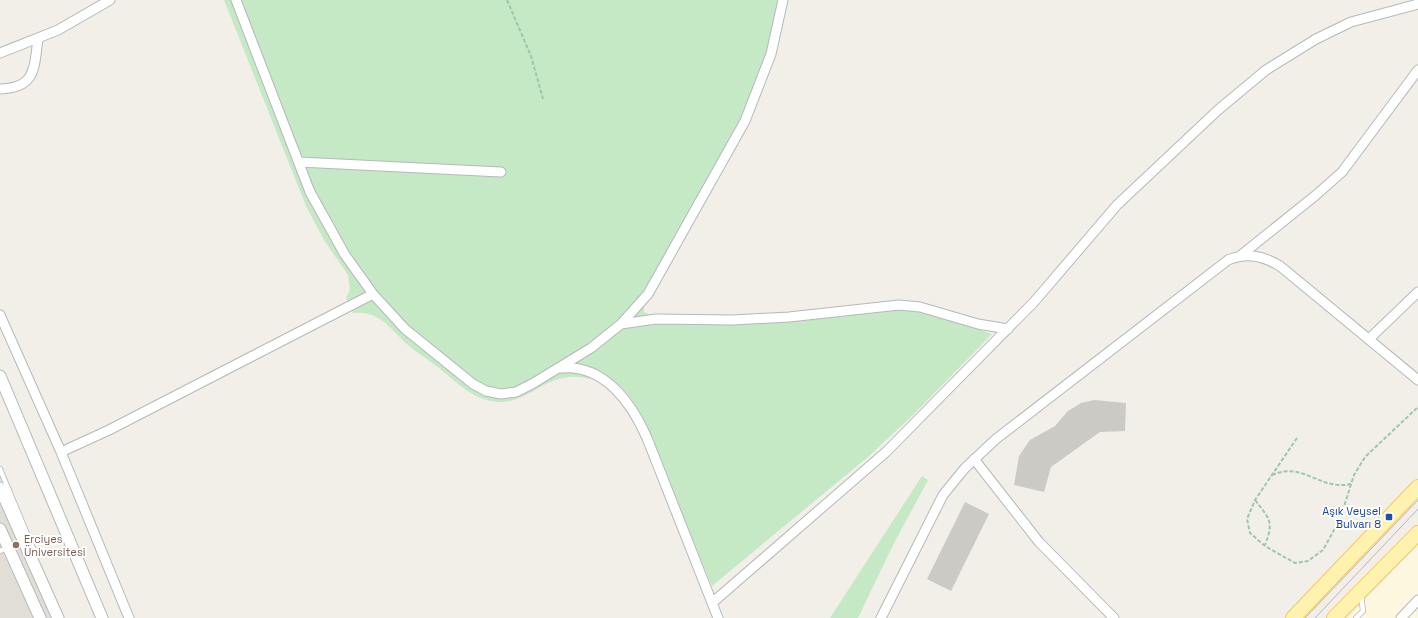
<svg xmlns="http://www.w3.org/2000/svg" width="1418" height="618" viewBox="0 0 1418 618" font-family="'Space Grotesk',sans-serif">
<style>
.commercial{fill:#fef7e0}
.education{fill:#e1ded6}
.green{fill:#c5e8c5}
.building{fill:#cccac5}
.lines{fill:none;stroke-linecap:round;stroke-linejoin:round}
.service-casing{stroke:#b5b8bc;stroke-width:6}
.minor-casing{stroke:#b5b8bc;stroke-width:11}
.tertiary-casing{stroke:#b5b8bc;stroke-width:13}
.primary-casing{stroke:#f2c960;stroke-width:16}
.path{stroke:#9cc7a9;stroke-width:2;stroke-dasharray:4 2;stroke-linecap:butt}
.service{stroke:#fff;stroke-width:4.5}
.minor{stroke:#fff;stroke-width:9}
.tertiary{stroke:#fff;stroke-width:11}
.primary{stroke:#fff2af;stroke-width:14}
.tram{stroke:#b6b7b8;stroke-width:1}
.transit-dot{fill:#1a4fb4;stroke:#fff;stroke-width:1.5}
.education-dot{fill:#8d6e63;stroke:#fff;stroke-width:1.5}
.labels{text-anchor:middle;stroke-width:4;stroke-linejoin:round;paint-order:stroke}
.transit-label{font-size:11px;fill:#164399;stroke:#fff;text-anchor:end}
.education-label{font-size:11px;fill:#785e54;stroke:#fff;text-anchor:start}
</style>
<rect width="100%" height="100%" fill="#f1efe8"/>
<!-- commercial -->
<path class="commercial" d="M1418,545v73h-70z"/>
<!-- education -->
<path class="education" d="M0,472l63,146h-63z"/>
<!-- green -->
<path class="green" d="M224,0h560l-16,69 -124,236v7l6,3 -1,10 210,-11c50,-12 87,4 133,20l-78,80 -45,42 -157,130 -71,-171c-10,-21 -24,-35 -45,-46l-6,10c-47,-13 -61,33 -103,21 -20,-5 -36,-23 -52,-35 -9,-7 -19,-13 -27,-20 -18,-16 -28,-35 -55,-32l-7,-15 4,-8 -2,-15 -24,-35 -18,-34z
M922,476l6,4 -34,63 -36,75h-28z"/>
<!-- building -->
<path class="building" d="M1094,400l32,3 -1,28 -25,1 -49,35 -7,25 -30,-7 5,-29 11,-16 25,-14 13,-15 13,-8z
M965,502l24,12 -38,77 -24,-12z"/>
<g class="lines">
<defs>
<path id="service" d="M0,469l35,84
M0,551l8,-3
M1356,618l7,-7 -2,-17"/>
<path id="minor" d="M236,0l74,192 35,63 28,39 32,35 68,55 13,7 15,3 15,-2 16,-8 59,-36 30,-24 27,-30 97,-173 26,-67 12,-54
M0,53l58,-23 52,-30
M0,89c36,-1 34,-21 38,-50
M299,162l202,10
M1240,256l76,-61 26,-23 76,-102
M0,315l61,137 68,166
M621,324l35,-5 77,1 56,-3 110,-12 21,2 58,17 30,5
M1369,339l49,-47
M561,368c44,-4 71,36 86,70l71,180
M61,452l48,-22 264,-136
M974,459l65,83 75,76
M712,603l174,-151 148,-150 83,-97 101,-95 48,-40 50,-31 35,-17 67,-18
M881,618l62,-123 22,-27 31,-29 232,-179c19,-8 35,-4 52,6l138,114
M1401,618l17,-18"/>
<path id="tertiary" d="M0,376l102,242
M0,488l58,130
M0,529l40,89"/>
<path id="primary" d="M1293,618l125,-131
M1334,618l84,-85"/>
</defs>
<!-- service casing -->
<use href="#service" class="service-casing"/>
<!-- minor casing -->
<use href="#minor" class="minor-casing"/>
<!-- tertiary casing -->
<use href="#tertiary" class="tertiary-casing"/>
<!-- primary casing -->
<use href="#primary" class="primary-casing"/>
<!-- path -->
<path class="path" d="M507,0l24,56 12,43
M1297,438l-42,62 -8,19 3,14 15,13 30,17 13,-2 15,-11 17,-31 14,-44 11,-18 53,-50
M1272,475c31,-14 48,16 79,9
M1255,500c15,19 19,22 10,45"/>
<!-- service -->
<use href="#service" class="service"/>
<!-- minor -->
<use href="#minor" class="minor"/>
<!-- tertiary -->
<use href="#tertiary" class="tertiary"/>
<!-- primary -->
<use href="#primary" class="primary"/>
<!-- tram -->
<path class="tram" d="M1305,618l113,-118
M1315,618l103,-109"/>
</g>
<!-- markers -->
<rect class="transit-dot" x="1385" y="513" width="8" height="8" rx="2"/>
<circle class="education-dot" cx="16" cy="545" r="4"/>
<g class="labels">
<!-- transit labels -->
<g class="transit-label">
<text x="1381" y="515">Aşık Veysel<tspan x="1381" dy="13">Bulvarı 8</tspan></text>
</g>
<!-- education labels -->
<g class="education-label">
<text x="24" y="543">Erciyes<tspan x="24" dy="13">Üniversitesi</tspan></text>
</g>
</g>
</svg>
